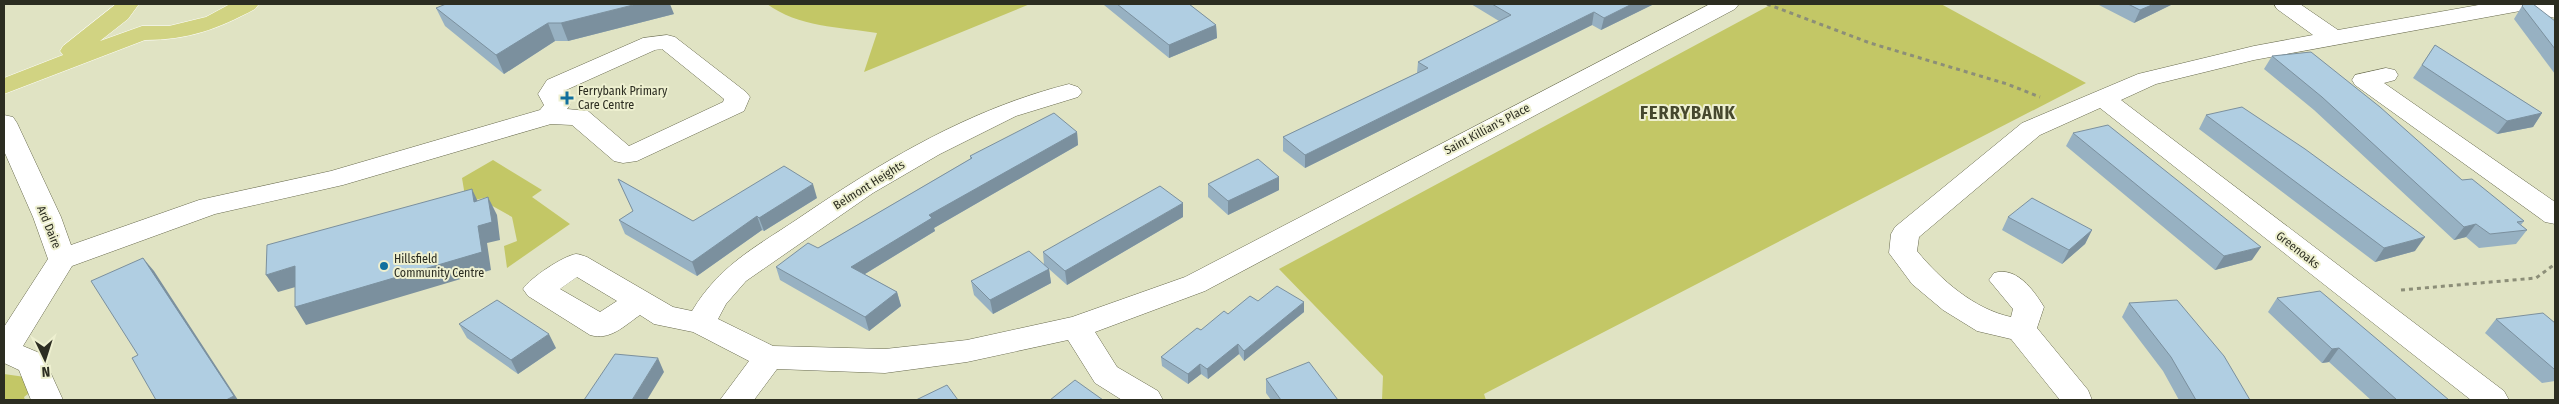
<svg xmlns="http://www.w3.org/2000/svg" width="2559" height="404" viewBox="0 0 2559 404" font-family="'Fira Sans Condensed',sans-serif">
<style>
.green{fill:#c3c766}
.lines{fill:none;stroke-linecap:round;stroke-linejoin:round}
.minor-casing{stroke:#686a4e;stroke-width:1}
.major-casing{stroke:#fff;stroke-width:1}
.path{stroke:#8c8e78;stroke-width:3;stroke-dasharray:4 4;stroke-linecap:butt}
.minor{fill:#fff;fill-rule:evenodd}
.major{fill:#d1d382;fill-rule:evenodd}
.wall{fill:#97b1c2}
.shaded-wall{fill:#7b909e}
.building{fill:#b0cee2;stroke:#7b909e}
.poi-dot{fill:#11709e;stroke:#eef0d0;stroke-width:2}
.labels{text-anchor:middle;stroke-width:4;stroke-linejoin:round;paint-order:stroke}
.poi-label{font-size:12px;fill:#2c2d21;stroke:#eef0d0;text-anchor:start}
.street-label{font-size:12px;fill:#2c2d21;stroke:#eef0d0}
.district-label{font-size:18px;font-weight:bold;letter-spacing:1px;fill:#46482d;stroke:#eef0d0}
</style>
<rect width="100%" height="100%" fill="#e0e3c3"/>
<!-- green -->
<path class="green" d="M767,4h263l-166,68 13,-39c-37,-6 -79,-6 -110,-29z
M1772,4h169l145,79 -602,311 2,6h-104l1,-24 -104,-107z
M493,160l49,30 -10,7 38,27 -63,44 -3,-22 13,-5 -5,-24 -23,-13 -1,-7 -22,5 -4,-24z
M4,374l21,3 8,13 -9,7 1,3h-21z"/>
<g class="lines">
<defs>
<path id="minor" d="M1710,4h29l-4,5 -530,282 -110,41 22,35 41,24 5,9h-41l-27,-17 -27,-43 -101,22 -82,11 -108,-4 -23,31h-34l29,-39 -56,-29 -39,-8 -14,-9c-16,11 -30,26 -50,20l-62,-39 -5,-7c7,-11 40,-33 53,-35 3,0 8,2 11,3l86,50 19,4c27,-45 62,-63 104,-91 85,-58 173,-111 273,-136l9,3 4,5 -4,5 -62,19 -76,38 -67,39 -127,88 -20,23 -8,15 55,27 112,3 82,-9 105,-23 113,-40zM577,277l40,24 -17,11 -40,-23z
M2274,4h26l38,26 146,-26h48l-4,5 -8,2 -266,49 -98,24 -35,16 383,291 5,9h-38l-371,-292 -60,27 -121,102 -2,14c24,29 57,58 94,66l2,-8 -24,-29 5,-7c22,-7 39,16 50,34l-7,21 51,62 4,10h-32l-49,-61 -34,-8 -34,-21 -31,-26 -23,-31 2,-19 4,-7 127,-104 116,-49 116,-28 59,-11 -36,-26z
M2532,4h23v14l-8,-2z
M667,35l8,2 71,55 4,5 -6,14 -107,50 -14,2 -9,-2 -42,-36 -21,-1 -208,61 -128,29 -143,52 -49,80 19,8 21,46h-32l-12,-30 -15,-7v-36l44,-68 -15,-42 -29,-66v-36l9,2 4,6 44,94 10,28 128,-45 132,-29 209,-61 4,-5 -6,-11 9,-14 96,-42zM662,49l62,50 -1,3 -94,44 -41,-35 -21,-2 3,-4 -6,-11 2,-4 89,-40z
M2386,68l9,2 3,5 -3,5 -11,3 171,119v22l-10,-2 -190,-137 -3,-5 3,-5z"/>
<path id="major" d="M116,4h23l-11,15 -28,22 42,-15h27l37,-9 24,-13h29l-4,5c-37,20 -67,31 -110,31l-141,54v-16l59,-23 -3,-4 3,-5z"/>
</defs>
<!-- minor casing -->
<use href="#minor" class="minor-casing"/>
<!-- major casing -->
<use href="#major" class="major-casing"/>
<!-- path -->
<path class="path" d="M1767,4l103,39 137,41 33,13
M2401,290l135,-12 19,-14"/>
<!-- minor -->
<use href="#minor" class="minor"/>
<!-- major -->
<use href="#major" class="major"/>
</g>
<!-- wall -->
<path class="wall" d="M1104,4h85l27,21 1,13 -48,20 -65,-53z
M1471,4h181v1l-51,25 -9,-5 -287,143 -22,-17v-14l134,-64 1,-11 81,-41z
M2097,4h76l-39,19z
M2522,6l33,15v53l-41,-55z
M436,8l238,6 -106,27h-13l-51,33 -59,-48z
M2435,45l107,68 -9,14 -36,7 -84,-56z
M2272,56l252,165 -3,4 6,5 -11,14 -37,4 -13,-11 -12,3 -140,-130 -50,-41z
M2206,115l209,136 -40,11 -176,-133z
M1077,132l1,13 -144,83 1,3 -70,43 32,18 4,14 -32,25 -89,-51 -4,-13 42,-19 152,-89v-3z
M2073,133l179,127 -37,10 -149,-124z
M618,179l75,42 124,-23 -53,33 -2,-1 -65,46 -72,-42 -6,-14 14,-9z
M1208,184l71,6 -51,25 -20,-18z
M1183,217l-116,68 -18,-16 2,14 -58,31 -19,-19 -3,-14 73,-16 -1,-13z
M2008,217l84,13 -7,14 -23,20 -60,-34z
M2277,298l172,102h-78l-42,-38 -7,1 -54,-51z
M1258,301l46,11 -60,49 -5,-7 -31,25 -7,-5 -13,10 -26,-18 -1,-9 40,-27 27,-16z
M2129,303l121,97h-71l-16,-29 -41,-54z
M2496,319l59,4v58l-13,2 -57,-50z
M459,324l97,24 -38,26 -51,-36z
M1266,379l72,21h-67l-5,-7z"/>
<!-- shaded-wall -->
<path class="shaded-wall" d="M637,4h33l4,10 -106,27 -7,-18z
M1632,4h20v1l-51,25 3,-12z
M2154,4h19l-39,19 6,-13z
M1594,12l-2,13 -287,143v-13z
M548,23l7,18 -51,33 -8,-19z
M1216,25l1,13 -48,20v-13z
M2542,113l-9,14 -36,7 10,-13z
M1077,132l1,13 -144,83 1,3 -80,49 -4,-13 78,-52z
M1279,177v13l-51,25v-14z
M813,184l4,14 -53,33 -5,-13z
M472,189l8,17 -6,-4z
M488,197l9,18 3,25 -13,3 4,27 -185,55 -11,-18 183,-81z
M1183,203v14l-116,68 -2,-14z
M757,216l5,14 -65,46 -5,-14z
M2476,224l-10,13 -12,3 10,-13z
M2092,230l-7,14 -23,20 7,-14z
M2425,237l-10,14 -40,11 9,-14z
M2261,247l-9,13 -37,10 9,-14z
M143,258l11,13 84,129h-12z
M295,266l11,18 -28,8 -12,-17z
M1049,269l2,14 -58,31 -3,-14z
M897,292l4,14 -32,25 -4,-14z
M1304,302v10l-60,49v-10z
M549,334l7,14 -38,26 -7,-14z
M1238,344l1,10 -31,25 -1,-10z
M2339,348l-10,14 -7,1 10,-14z
M658,358l6,14 -17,28h-15z
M1200,364l1,10 -13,10v-10z"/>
<!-- building -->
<path class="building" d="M446,4h191l-76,19h-13l-52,32 -60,-47z
M1117,4h72l27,21 -47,20z
M1492,4h140l-28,14 -10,-6 -289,143 -22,-18 145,-69 -10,-6 93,-47z
M2128,4h26l-14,6z
M2524,4h9l22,17v28l-33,-43z
M2435,45l107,68 -35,8 -85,-56z
M2311,52l69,55 82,73 10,-1 52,42 -7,1 10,8 -37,4 -14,-10 -12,3 -142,-130 -50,-41z
M2242,107l63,42 120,88 -41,11 -178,-133z
M1054,113l23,19 -148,83 3,3 -81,49 46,25 -32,25 -89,-50 32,-24 10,5 154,-90 -2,-2z
M2108,125l153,122 -37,9 -151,-123z
M1258,159l21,18 -51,24 -20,-17z
M784,166l29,18 -54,34 -2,-2 -65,46 -73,-42 14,-9 -15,-32 75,42z
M1160,186l23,17 -118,68 -22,-19z
M472,189l2,13 14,-5 4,25 -14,4 4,26 -187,55v-41l-29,9 1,-30z
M2032,198l60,32 -23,20 -61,-33z
M1029,251l20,18 -59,31 -19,-19z
M143,258l91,138 -8,4h-70l-24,-42 6,-3 -47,-74z
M1277,286l27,16 -60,49 -6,-7 -31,25 -7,-5 -12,10 -27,-17 36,-29 4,2 23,-19 4,3 22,-18 8,5z
M2320,291l129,109h-52l-58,-52 -7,1 -55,-51z
M497,300l52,34 -38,26 -52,-36z
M2177,300l47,56 26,44h-54l-25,-43 -42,-54z
M2543,313l12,10v46h-1l-58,-50z
M615,354l43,4 -26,42h-48z
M1309,362l29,38h-57l-15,-21z
M1075,380l28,20h-53z
M947,385l11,15h-42z"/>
<!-- markers -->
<g class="poi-dot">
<path d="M564.5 90.5h5v5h5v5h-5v5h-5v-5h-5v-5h5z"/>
<circle cx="384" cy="266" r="5"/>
</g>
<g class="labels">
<!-- poi labels -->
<g class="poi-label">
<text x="578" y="95">Ferrybank Primary<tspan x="578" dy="14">Care Centre</tspan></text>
<text x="394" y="263">Hillsfield<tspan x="394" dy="14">Community Centre</tspan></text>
</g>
<!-- street labels -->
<g class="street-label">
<text transform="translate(1487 129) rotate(-28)" y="4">Saint Killian's Place</text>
<text transform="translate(869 185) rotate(-32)" y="4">Belmont Heights</text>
<text transform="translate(49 227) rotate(68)" y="4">Ard Daire</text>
<text transform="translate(2298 250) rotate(38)" y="4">Greenoaks</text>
</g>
<!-- district labels -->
<g class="district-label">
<text x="1688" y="119">FERRYBANK</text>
</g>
</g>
<!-- border -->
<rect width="2559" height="404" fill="none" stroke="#2c2d21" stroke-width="10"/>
<!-- north arrow -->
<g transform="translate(45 359) rotate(176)" stroke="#eef0d0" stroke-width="4" paint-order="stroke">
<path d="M0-4L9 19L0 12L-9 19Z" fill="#2c2d21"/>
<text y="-8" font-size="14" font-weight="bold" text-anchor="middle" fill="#2c2d21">N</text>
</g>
</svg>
